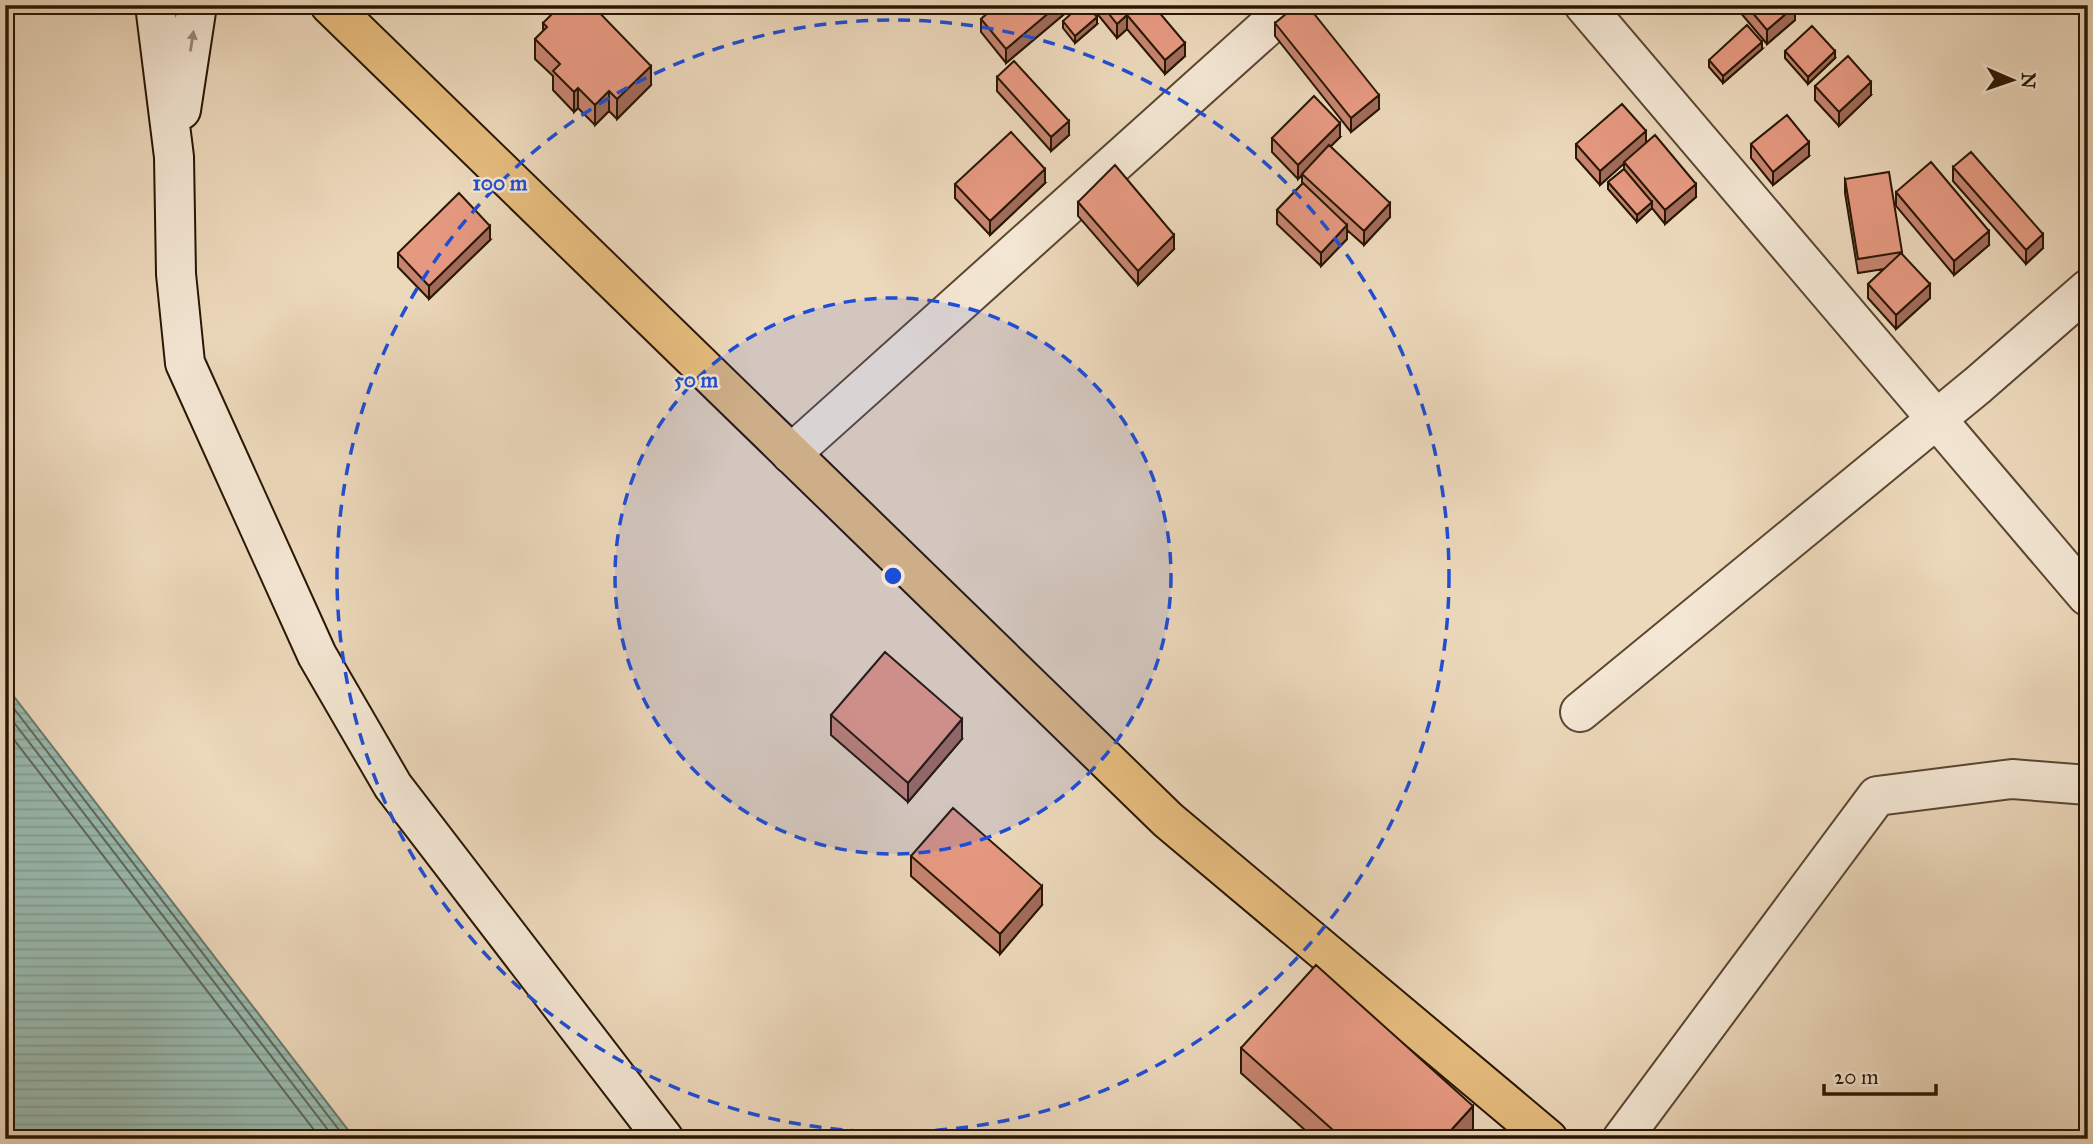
<svg xmlns="http://www.w3.org/2000/svg" width="2093" height="1144" viewBox="0 0 2093 1144" font-family="'IM FELL Great Primer',serif">
<style>
.water{fill:url(#water-rules);stroke:#6c786a;stroke-width:2}
.lines{fill:none;stroke-linecap:round;stroke-linejoin:round}
.shore{stroke:#616859;stroke-width:2}
.street-casing{stroke:#5a4631;stroke-width:42}
.secondary-casing{stroke:#291603;stroke-width:42}
.primary-casing{stroke:#291603;stroke-width:42}
.street{stroke:#f3e6d3;stroke-width:38}
.secondary{stroke:#f3e6d3;stroke-width:38}
.primary{stroke:#e6bc7e;stroke-width:38}
.wall{fill:#c6846f;stroke:#291603;stroke-width:2}
.shaded-wall{fill:#a16b5a;stroke:#291603;stroke-width:2}
.building{fill:#e69981;stroke:#291603;stroke-width:2}
.oneway{fill:#988875}
.ring{fill:none;stroke:#1d4ed8;stroke-width:3.5;stroke-dasharray:12 9}
.centre{fill:#1d4ed8;stroke:#f3e6d3;stroke-width:3.5}
.ring-label{font-size:21px;text-anchor:middle;font-weight:bold;fill:#1d4ed8;stroke:#f3e6d3;stroke-width:5;stroke-linejoin:round;paint-order:stroke}
</style>
<defs>
<pattern id="water-rules" width="6" height="5" patternUnits="userSpaceOnUse" patternTransform="scale(1.75)"><rect width="6" height="5" fill="#99baaf"/><path d="M0 2.5h6" fill="none" stroke="#849f95"/></pattern>
</defs>
<rect width="100%" height="100%" fill="#ecd8bb"/>
<filter id="stains"><feTurbulence type="fractalNoise" baseFrequency=".00286" numOctaves="4"/><feColorMatrix values="0 0 0 0 .2 0 0 0 0 .09 0 0 0 0 .02 0 0 0 .5 -.17"/></filter>
<radialGradient id="worn" r=".72"><stop offset=".6" stop-color="#630" stop-opacity="0"/><stop offset="1" stop-color="#630" stop-opacity=".3"/></radialGradient>
<!-- water -->
<path class="water" d="M5,685l350,454h-350z"/>
<g class="lines">
<!-- shore -->
<path class="shore" d="M5,697l341,442
M5,711l330,428
M5,728l316,411"/>
<defs>
<path id="street" d="M1584,5l503,591
M791,454l500,-449
M1580,712l398,-327 110,-96
M1622,1139l255,-343 135,-17 76,6"/>
<path id="secondary" d="M155,5l19,152 2,117 9,89 132,292 76,131 271,353
M181,110l16,-105"/>
<path id="primary" d="M330,5l838,815 380,319"/>
</defs>
<!-- street casing -->
<use href="#street" class="street-casing"/>
<!-- secondary casing -->
<use href="#secondary" class="secondary-casing"/>
<!-- primary casing -->
<use href="#primary" class="primary-casing"/>
<!-- street -->
<use href="#street" class="street"/>
<!-- secondary -->
<use href="#secondary" class="secondary"/>
<!-- primary -->
<use href="#primary" class="primary"/>
</g>
<!-- wall -->
<path class="wall" d="M997,5h78l-69,58 -25,-31v-13z
M1090,5h63l32,51 -20,18 -38,-45 -10,9z
M1734,5h61v15l-28,24z
M1063,21l34,3 -22,19 -12,-15z
M543,23l108,62 -34,34 -8,-8 -14,14 -17,-17 -4,4 -21,-22v-14l-18,-17v-20l8,-8z
M1275,23l104,86 -28,23 -76,-96z
M1762,49l-39,34 -14,-16v-7z
M1785,51l50,7 -27,26 -23,-26z
M997,77l72,58 -18,16 -54,-60z
M1815,86l56,9 -32,31 -24,-26z
M1340,137l-10,10 60,70 -26,28 -17,-15v9l-26,27 -44,-42v-14l25,-26v-9l-4,4 -26,-27v-14z
M1646,143l50,54 -31,27 -13,-16 -15,14 -29,-33v-7l16,-13v-6l-24,22 -24,-27v-14z
M1751,144l58,12 -36,29 -22,-27z
M1953,167l90,81 -17,16 -73,-83z
M1845,179l57,73v2l28,44 -34,31 -28,-31v-14l16,-15 -26,4 -13,-80z
M1045,183l-55,52 -35,-37v-14z
M1896,192l93,53 -35,30 -58,-69z
M1078,202l96,47 -36,36 -60,-69z
M490,240l-61,59 -31,-32v-14z
M831,715l131,24 -54,63 -77,-67z
M911,856l131,49 -42,49 -89,-78z
M1241,1048l232,83 -8,8h-150l-74,-66z"/>
<!-- shaded-wall -->
<path class="shaded-wall" d="M1058,5h17l-69,58v-14z
M1795,6v14l-28,24v-14z
M1127,15v14l-10,9v-14z
M1097,17v7l-22,19v-7z
M1762,42v7l-39,34v-7z
M1185,43v13l-20,18v-14z
M7,51v25l-2,1v-25z
M1835,51v7l-27,26v-7z
M651,66v19l-34,34v-20z
M1871,82v13l-32,31v-14z
M578,88v20l-4,4v-20z
M609,91v20l-14,14v-20z
M1379,95v14l-28,23v-14z
M1069,121v14l-18,16v-14z
M1340,123v14l-42,42v-14z
M1646,131v13l-46,41v-14z
M1809,142v14l-36,29v-13z
M1045,169v14l-55,52v-14z
M1696,184v13l-31,27v-14z
M1652,202v6l-15,14v-7z
M1390,203v14l-26,28v-14z
M1347,225v14l-26,27v-13z
M490,226v14l-61,59v-13z
M1989,231v14l-35,30v-14z
M2043,234v14l-17,16v-14z
M1174,235v14l-36,36v-14z
M6,282v25l-1,1v-25z
M1930,284v14l-34,31v-14z
M962,719v20l-54,63v-19z
M1042,886v19l-42,49v-20z
M1473,1106v25l-8,8h-22z"/>
<!-- building -->
<path class="building" d="M561,5h31l59,61 -34,33 -8,-8 -14,14 -17,-17 -4,4 -21,-21 7,-7 -25,-25 12,-12 -4,-4z
M997,5h61l-52,44 -25,-30z
M1081,5h6l10,12 -22,19 -12,-15z
M1102,5h51l32,38 -20,17 -38,-45 -10,9z
M1297,5h10l72,90 -28,23 -76,-95z
M1746,5h49v1l-28,24z
M1747,25l15,17 -39,34 -14,-16z
M1812,26l23,25 -27,26 -23,-26z
M1848,56l23,26 -32,30 -24,-26z
M1014,61l55,60 -18,16 -54,-60z
M1314,96l26,27 -42,42 -26,-27z
M1622,104l24,27 -46,40 -24,-27z
M1787,115l22,27 -36,30 -22,-28z
M1011,132l34,37 -55,52 -35,-37z
M1655,135l41,49 -31,26 -41,-48z
M1329,145l61,58 -26,28 -62,-57z
M1971,152l72,82 -17,16 -73,-83z
M1931,162l58,69 -35,30 -58,-69z
M1115,165l59,70 -36,36 -60,-69z
M1624,169l28,33 -15,13 -29,-33z
M1889,172l13,80 -44,7 -13,-80z
M1303,183l44,42 -26,28 -44,-43z
M459,193l31,33 -61,60 -31,-33z
M1901,253l29,31 -34,31 -28,-31z
M885,652l77,67 -54,64 -77,-68z
M953,808l89,78 -42,48 -89,-78z
M1316,965l157,141 -30,33h-100l-102,-91z"/>
<!-- one-way arrows -->
<defs><path id="oneway-solid" d="M-6-.8H1V-3.2L6.5 0L1 3.2V.8H-6Z" transform="scale(1.75)"/></defs>
<use class="oneway" href="#oneway-solid" transform="translate(192 41) rotate(-81)"/>
<!-- distance rings -->
<circle cx="893" cy="576" r="278" fill="#1d4ed8" fill-opacity=".12"/>
<g class="ring">
<circle cx="893" cy="576" r="278"/>
<circle cx="893" cy="576" r="556"/>
</g>
<circle cx="893" cy="576" r="10" class="centre"/>
<g class="ring-label">
<text x="500" y="190">100 m</text>
<text x="696" y="387">50 m</text>
</g>
<!-- margin -->
<rect width="2093" height="1144" fill="none" stroke="#ecd8bb" stroke-width="28"/>
<rect x="7" y="7" width="2079" height="1130" fill="none" stroke="#291603" stroke-width="3.5"/>
<rect x="14" y="14" width="2065" height="1116" fill="none" stroke="#291603" stroke-width="2"/>
<!-- north arrow -->
<g transform="translate(2012 80) rotate(92)" stroke="#f3e6d3" stroke-width="5" paint-order="stroke">
<path d="M0-5L12 26L0 18L-12 26Z" fill="#291603"/>
<text y="-10" font-size="19" font-weight="bold" text-anchor="middle" fill="#291603">N</text>
</g>
<!-- scale -->
<path d="M1824 1084v10h112v-10" fill="none" stroke="#291603" stroke-width="3.5"/>
<text x="1834" y="1084" font-size="21" fill="#291603" stroke="#f3e6d3" stroke-width="5" paint-order="stroke">20 m</text>
<rect width="100%" height="100%" filter="url(#stains)"/>
<rect width="100%" height="100%" fill="url(#worn)"/>
</svg>
